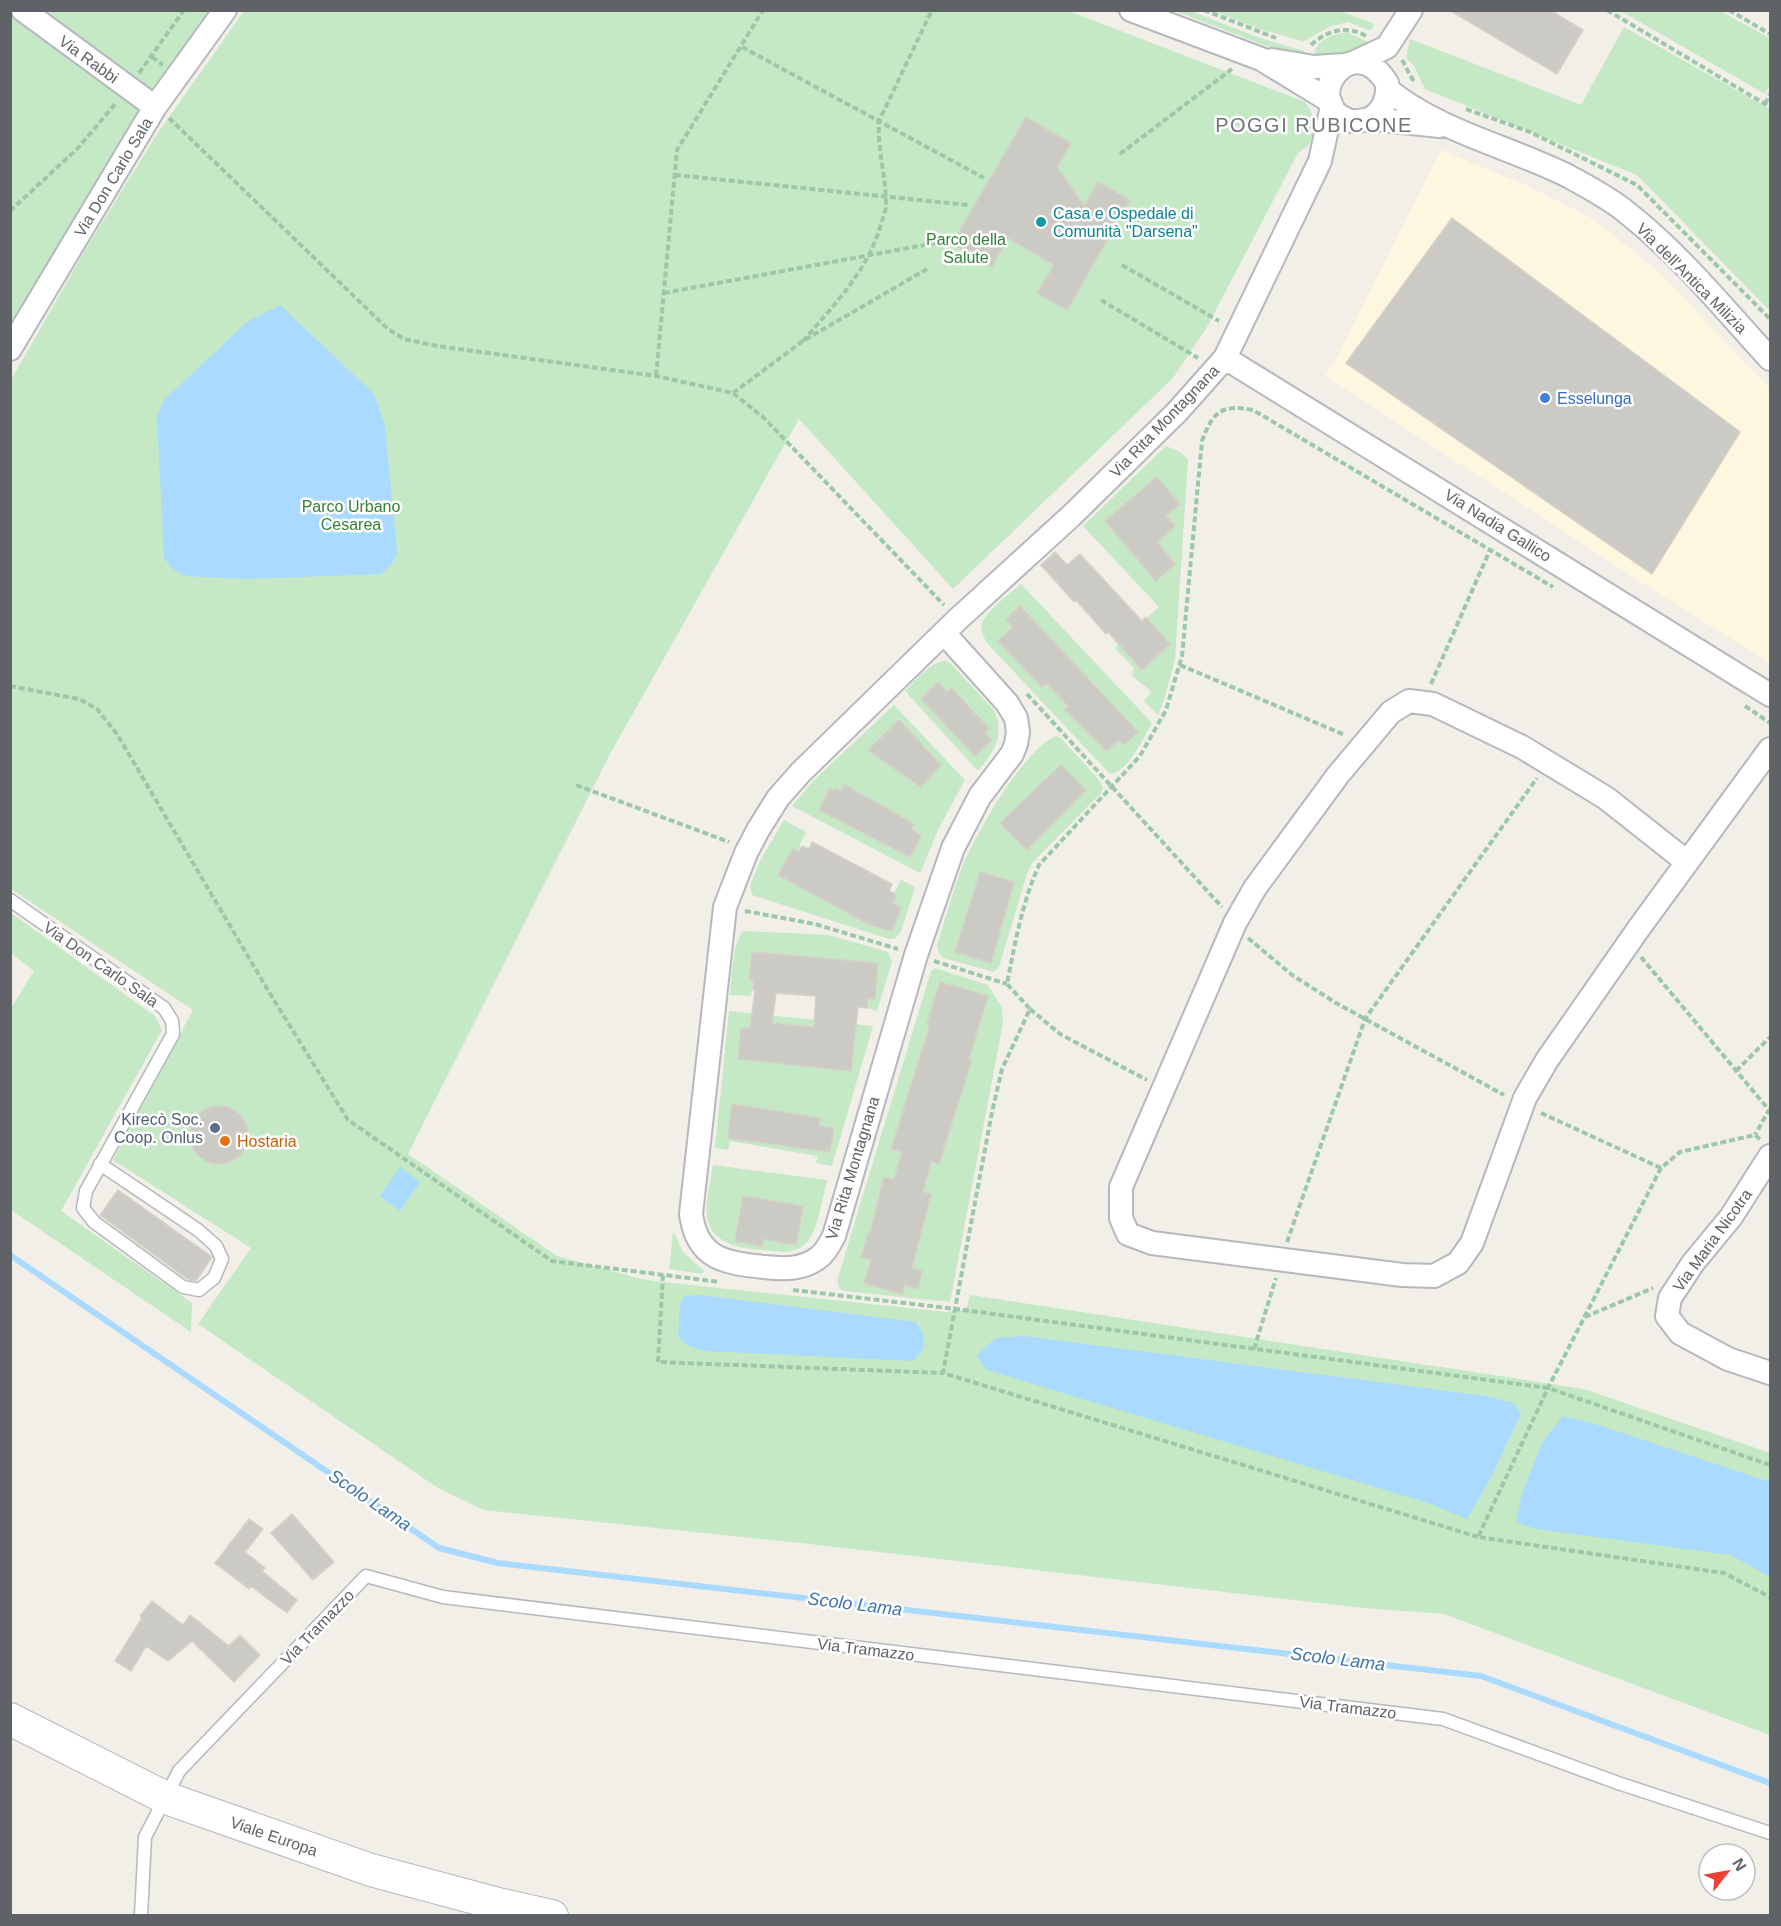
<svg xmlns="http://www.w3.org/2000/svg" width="1781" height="1926" viewBox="0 0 1781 1926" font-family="Helvetica,sans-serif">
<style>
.commercial{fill:#fef7e0}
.green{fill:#c5e8c5}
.water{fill:#aadaff}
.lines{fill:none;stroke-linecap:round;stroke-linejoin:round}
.stream{stroke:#aadaff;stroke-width:6}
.building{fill:#cccac5;stroke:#d6d1c6;stroke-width:1.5;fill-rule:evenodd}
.lane-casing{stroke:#b5b8bc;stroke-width:15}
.street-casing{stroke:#b5b8bc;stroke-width:26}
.secondary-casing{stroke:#b6babf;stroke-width:34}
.path{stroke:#9cc7a9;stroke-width:4;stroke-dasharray:6 3;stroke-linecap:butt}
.lane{stroke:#fff;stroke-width:12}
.street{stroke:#fff;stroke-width:22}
.secondary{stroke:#fff;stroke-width:32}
.culture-dot{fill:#0f9aa8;stroke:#fff;stroke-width:2}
.shop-dot{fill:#3f7fe0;stroke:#fff;stroke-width:2}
.service-dot{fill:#5c6f8a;stroke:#fff;stroke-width:2}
.food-dot{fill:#e8710a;stroke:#fff;stroke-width:2}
.labels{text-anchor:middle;stroke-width:5;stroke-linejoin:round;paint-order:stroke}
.street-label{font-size:16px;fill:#5f6368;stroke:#fff}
.culture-label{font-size:16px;fill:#0d838f;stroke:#fff;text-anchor:start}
.park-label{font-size:16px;fill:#348238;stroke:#fff}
.shop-label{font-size:16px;fill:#366cbe;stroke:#fff;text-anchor:start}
.service-label{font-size:16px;fill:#4e5e75;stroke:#fff;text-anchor:end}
.food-label{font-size:16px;fill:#c56008;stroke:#fff;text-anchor:start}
.water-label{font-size:18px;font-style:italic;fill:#4174aa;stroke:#fff}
.quarter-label{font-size:20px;letter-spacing:1.5px;fill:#70757a;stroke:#fff}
</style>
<rect width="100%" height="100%" fill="#f1efe8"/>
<!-- commercial -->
<path class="commercial" d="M1441,150l89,37 61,31 34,26 36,30 109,115v274l-106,-66 -339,-221 9,-13z"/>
<!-- green -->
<path class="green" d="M12,10l125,92 3,8v9l-129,221z
M47,11h172l-65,78 -10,-3z
M244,11h825l236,91c13,17 14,40 -7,51l-91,174 -34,51 -220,211 -154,-170 -189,335 -202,400 149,102 84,23 21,3 284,30 20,-2 4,-15 614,94 186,64v282l-326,-121 -80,-6 -563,-65 -317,-33 -46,-22 -240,-164 53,-76 -138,-88 80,-150 -182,-121v-509l76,-133 70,-113z
M1175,11h15l70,27 44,13v6l-40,-12z
M1214,11h127l34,13 -4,6h-3l-20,-8 -17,4 -25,14 -4,1 -42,-12z
M1621,11h99l50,27v47l-5,9z
M1624,27l146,82v202l-133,-136 -212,-86 -11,-23 -8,-9 4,-18 171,66z
M1347,32l23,11 -15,10 -41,6c1,-20 15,-23 33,-27z
M1166,446l14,6 8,7 -13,201 -12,43 -5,12 -14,-14 8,-9 -20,-16 2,-8 -19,-20 44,-41 -76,-81z
M1021,584l131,139c-7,13 -27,54 -43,50l-122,-130c-3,-6 -7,-12 -5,-19 3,-12 29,-31 39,-40z
M945,661l5,2 43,46c13,24 1,43 -15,62l-73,-80c12,-12 23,-28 40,-30z
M894,705l71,75 -25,46 -20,47 -128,-67 21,-25z
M1056,736l5,2 38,42 4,7 -2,6 -69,70 -5,11 -28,93 -5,5 -51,-14 -5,-7 -1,-6c8,-25 15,-51 24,-75 14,-35 61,-119 95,-134z
M784,820l22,12 -7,15 95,46 7,-13 14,7 -14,45 -7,7h-5l-137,-44 -2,-10 10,-24z
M11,913l144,103 7,14 -101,181 131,92 -1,29 -180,-122v-202l23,-37 -23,-18z
M744,931l85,4 59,17 4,10 -15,49 -10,-3 1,-9h7l3,-36 -126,-11 -3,28h4l-2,16 -21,-1c2,-16 2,-55 14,-64z
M935,968l53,17 14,23 1,15 -53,279 -106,-11 -4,-2 -3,-8 94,-310z
M729,1011l144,15 -41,140 -16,-3 2,-7 -88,-15 -2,9 -13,-2z
M713,1165l114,15c-4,16 -10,55 -22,64 -5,5 -11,6 -18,8 -26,-3 -74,1 -80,-35 -2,-14 4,-37 6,-52z
M673,1233l2,1 7,17 22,20 -2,3 -33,-5z"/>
<!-- water -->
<path class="water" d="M280,305l94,89 11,32 12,126 -5,12 -11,10 -135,5 -62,-3 -11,-7 -9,-11 -7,-141 6,-16 84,-79z
M400,1167l20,15 -20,29 -20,-15z
M699,1295l217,27 7,12 1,14 -11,13 -208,-10 -17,-5 -10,-10 2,-33 5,-7z
M1024,1336l462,60 28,7 7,11 -33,69 -21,36 -39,-16 -441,-133 -11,-14 20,-18z
M1563,1416l35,9 172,57v95l-39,-22 -195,-26 -20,-7 6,-29 21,-52z"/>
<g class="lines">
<!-- stream -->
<path class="stream" d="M10,1255l429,293 59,15 983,113 289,107"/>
</g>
<!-- building -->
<path class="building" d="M1449,10h101l33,20 -26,44z
M1026,117l45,26 -14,24 27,39 14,-24 32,18 -63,110 -30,-17 17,-28 -46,-27 -16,29 -40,-23z
M1452,218l288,214 -88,142 -306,-211z
M1157,477l23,27 -14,12 9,10 -18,16 18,22 -19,17 -51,-60z
M1055,552l12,13 13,-11 62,67 4,-4 24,27 -28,26 -34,-38 -2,2 -30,-34 -2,2 -33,-37z
M1020,606l118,126 -14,13 -5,-5 -12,11 -43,-42 4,-3 -22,-23 -4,4 -44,-46 15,-14 -7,-8z
M938,682l9,10 4,-4 38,40 -4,5 7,7 -17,16 -54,-57z
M899,720l42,45 -20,22 -53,-37z
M1061,765l25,25 -59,60 -27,-27z
M845,785l69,39 -2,5 9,7 -11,21 -91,-47 11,-22 4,3 2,-3 6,3z
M812,842l80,42 -3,7 7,4 -3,8 8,5 -9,23 -22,-6 -92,-50 15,-26 6,3 3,-6 7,3z
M980,872l34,10 -23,81 -36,-11z
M752,952l126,11 -3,36h-7l-1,9 -9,-1 -7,64 -113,-12 3,-31 9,1 5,-39h-2v-10h-4zM776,993l40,3 -2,31 -42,-4z
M940,982l48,14 -19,63 3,1 -33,104 -8,-3 -8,31 8,2 -19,74 10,3 -4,18 -13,-4 -3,9 -38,-11 7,-23 -10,-3 7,-23h2l14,-57 10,3 8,-28 -11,-3 39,-124 -3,-1z
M732,1104l88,14 -1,8 15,2 -4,24 -102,-14z
M190 1135a29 29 0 1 1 58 0a29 29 0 1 1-58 0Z
M118,1190l94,67 -16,24 -7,-1 -89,-65z
M743,1196l60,10 -7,39 -33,-6 -1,7 -27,-5z
M292,1514l42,48 -21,18 -42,-47z
M249,1519l14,10 -18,23 20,16 -3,3 35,29 -10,13 -36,-27 -2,3 -34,-26z
M152,1601l31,24 7,-10 39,31 11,-11 20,20 -26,27 -42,-41 -24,20 -22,-15 -15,25 -16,-10 27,-43 -2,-2z"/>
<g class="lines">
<defs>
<path id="lane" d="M10,900l154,108 8,13 1,13 -87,157 -3,17 11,14 89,65 16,3 15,-12 8,-19 -6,-13 -18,-16 -98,-66
M141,1916l4,-79 34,-66 187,-195 77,21 1000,122 175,64 152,50"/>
<path id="street" d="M23,10l132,97
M1131,10l130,49 69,42
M1272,60l42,7 31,-2
M1355,62l32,-15 24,-37
M1387,89c53,43 121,57 181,87 18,10 43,23 58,36 54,42 98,97 144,147
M1369,119c15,-7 19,-21 18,-36 -35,-57 -88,19 -39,37 8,3 14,0 22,-1 6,-1 13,1 18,2 17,1 34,3 51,5
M10,349l145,-242 70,-97
M1225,358l545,337
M944,633l63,70 9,15 2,14 -2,12 -4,10 -32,42 -27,52 -37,107 -82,281c-4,8 -9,17 -16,22 -16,12 -35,11 -54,9 -39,-4 -67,-8 -73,-53l34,-307 21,-54 12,-23 20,-32 23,-26 157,-153 113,-103 106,-104 48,-54 95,-197 12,-55
M1687,862l-81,-64 -84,-51 -89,-43 -24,-3 -18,11 -53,63 -83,113 -20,35 -114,264v31l7,16 24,9 250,32 32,1 24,-13 14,-20 53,-145 22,-38 92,-132 131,-179
M1770,1156l-39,61 -38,46 -23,35 -3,18 13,17 48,26 42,14"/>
<path id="secondary" d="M10,1719l156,79 205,72 127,34 54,12"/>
</defs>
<!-- lane casing -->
<use href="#lane" class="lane-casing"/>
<!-- street casing -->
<use href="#street" class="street-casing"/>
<!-- secondary casing -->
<use href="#secondary" class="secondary-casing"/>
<!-- path -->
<path class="path" d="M1204,10l72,28
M1607,10l163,97
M1729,10l41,24
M1311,45c16,-15 36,-20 55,-9
M742,47l242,131
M152,57l11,8
M1402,60l12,22
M139,73l45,-63
M1765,104l5,-10
M1466,109l64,23 107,53 133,134
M169,118l219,211 16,10 33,7 219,30 77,17 31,25 180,187
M1120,154l112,-85
M675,175l293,30
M10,211l67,-62 39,-46
M1122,265l97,56
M664,293l282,-52
M1101,300l97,58
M803,341c30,-35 64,-69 77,-114 2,-8 6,-15 6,-23 0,-28 -9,-55 -7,-83l53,-111
M656,376l21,-226 86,-140
M733,393l70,-52 124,-72
M1180,665l165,70
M1431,684l59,-134
M10,686l69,13 18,10 20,25 152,258 79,128 204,141 168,21
M1027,694l195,213
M1745,706l25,17
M576,785l153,57
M745,911l70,13 83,25
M1248,938l44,37 44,28 168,92
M1641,957l128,153 -14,25
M934,961l73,23
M1030,1009l30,25 87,46
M1736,1071l34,-34
M1541,1113l120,55
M1760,1139l-5,-4 -75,17 -19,16 -113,220 -70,149 246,36 46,24
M1287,1242l78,-223 172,-241
M663,1275l-5,87 285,11
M793,1290l163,19 592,79 222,77
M1585,1317l68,-29
M1254,1349l22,-71
M1478,1537l-535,-164 49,-261 10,-43 28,-60 -23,-25c8,-41 15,-81 32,-119l101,-109 26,-46 16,-54 20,-215c11,-30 20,-37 51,-31l300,177"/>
<!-- lane -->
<use href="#lane" class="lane"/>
<!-- street -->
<use href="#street" class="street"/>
<!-- secondary -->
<use href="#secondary" class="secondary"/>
</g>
<!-- markers -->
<circle class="culture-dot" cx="1041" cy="222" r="6"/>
<circle class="shop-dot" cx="1545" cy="398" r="6"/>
<circle class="service-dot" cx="215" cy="1128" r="6"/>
<circle class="food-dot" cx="225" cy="1141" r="6"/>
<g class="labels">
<!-- street labels -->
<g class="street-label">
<text transform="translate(89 59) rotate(36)" y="6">Via Rabbi</text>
<text transform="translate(113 177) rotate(-59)" y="6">Via Don Carlo Sala</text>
<text transform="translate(1692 278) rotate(45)" y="6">Via dell'Antica Milizia</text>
<text transform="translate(1164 421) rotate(-46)" y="6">Via Rita Montagnana</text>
<text transform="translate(1498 525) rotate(32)" y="6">Via Nadia Gallico</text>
<text transform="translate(101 964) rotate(35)" y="6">Via Don Carlo Sala</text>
<text transform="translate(852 1168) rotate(-73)" y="6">Via Rita Montagnana</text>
<text transform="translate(1712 1240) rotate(-54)" y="6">Via Maria Nicotra</text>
<text transform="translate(317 1627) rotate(-46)" y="6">Via Tramazzo</text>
<text transform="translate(866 1649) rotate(7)" y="6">Via Tramazzo</text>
<text transform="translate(1348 1707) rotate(7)" y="6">Via Tramazzo</text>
<text transform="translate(274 1836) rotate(19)" y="6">Viale Europa</text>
</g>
<!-- culture labels -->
<g class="culture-label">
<text x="1053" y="219">Casa e Ospedale di<tspan x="1053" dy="18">Comunità "Darsena"</tspan></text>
</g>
<!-- park labels -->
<g class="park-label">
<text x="966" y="245">Parco della<tspan x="966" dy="18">Salute</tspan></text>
<text x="351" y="512">Parco Urbano<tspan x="351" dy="18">Cesarea</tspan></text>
</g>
<!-- shop labels -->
<g class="shop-label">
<text x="1557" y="404">Esselunga</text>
</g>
<!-- service labels -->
<g class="service-label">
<text x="203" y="1125">Kirecò Soc.<tspan x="203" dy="18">Coop. Onlus</tspan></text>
</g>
<!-- food labels -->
<g class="food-label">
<text x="237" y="1147">Hostaria</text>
</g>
<!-- water labels -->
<g class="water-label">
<text transform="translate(370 1500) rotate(34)" y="6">Scolo Lama</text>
<text transform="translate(855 1604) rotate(7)" y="6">Scolo Lama</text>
<text transform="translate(1338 1659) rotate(7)" y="6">Scolo Lama</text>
</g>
<!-- quarter labels -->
<g class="quarter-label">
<text x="1314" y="132">POGGI RUBICONE</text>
</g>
</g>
<!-- border -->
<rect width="1781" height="1926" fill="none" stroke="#5f6368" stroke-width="24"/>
<!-- north arrow -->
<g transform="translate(1727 1872) rotate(59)"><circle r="28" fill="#ffffff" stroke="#bfc1c3" stroke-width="1.5"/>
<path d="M0-4.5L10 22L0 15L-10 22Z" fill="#ea4335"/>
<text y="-9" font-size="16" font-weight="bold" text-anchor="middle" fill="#5f6368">N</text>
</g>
</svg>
